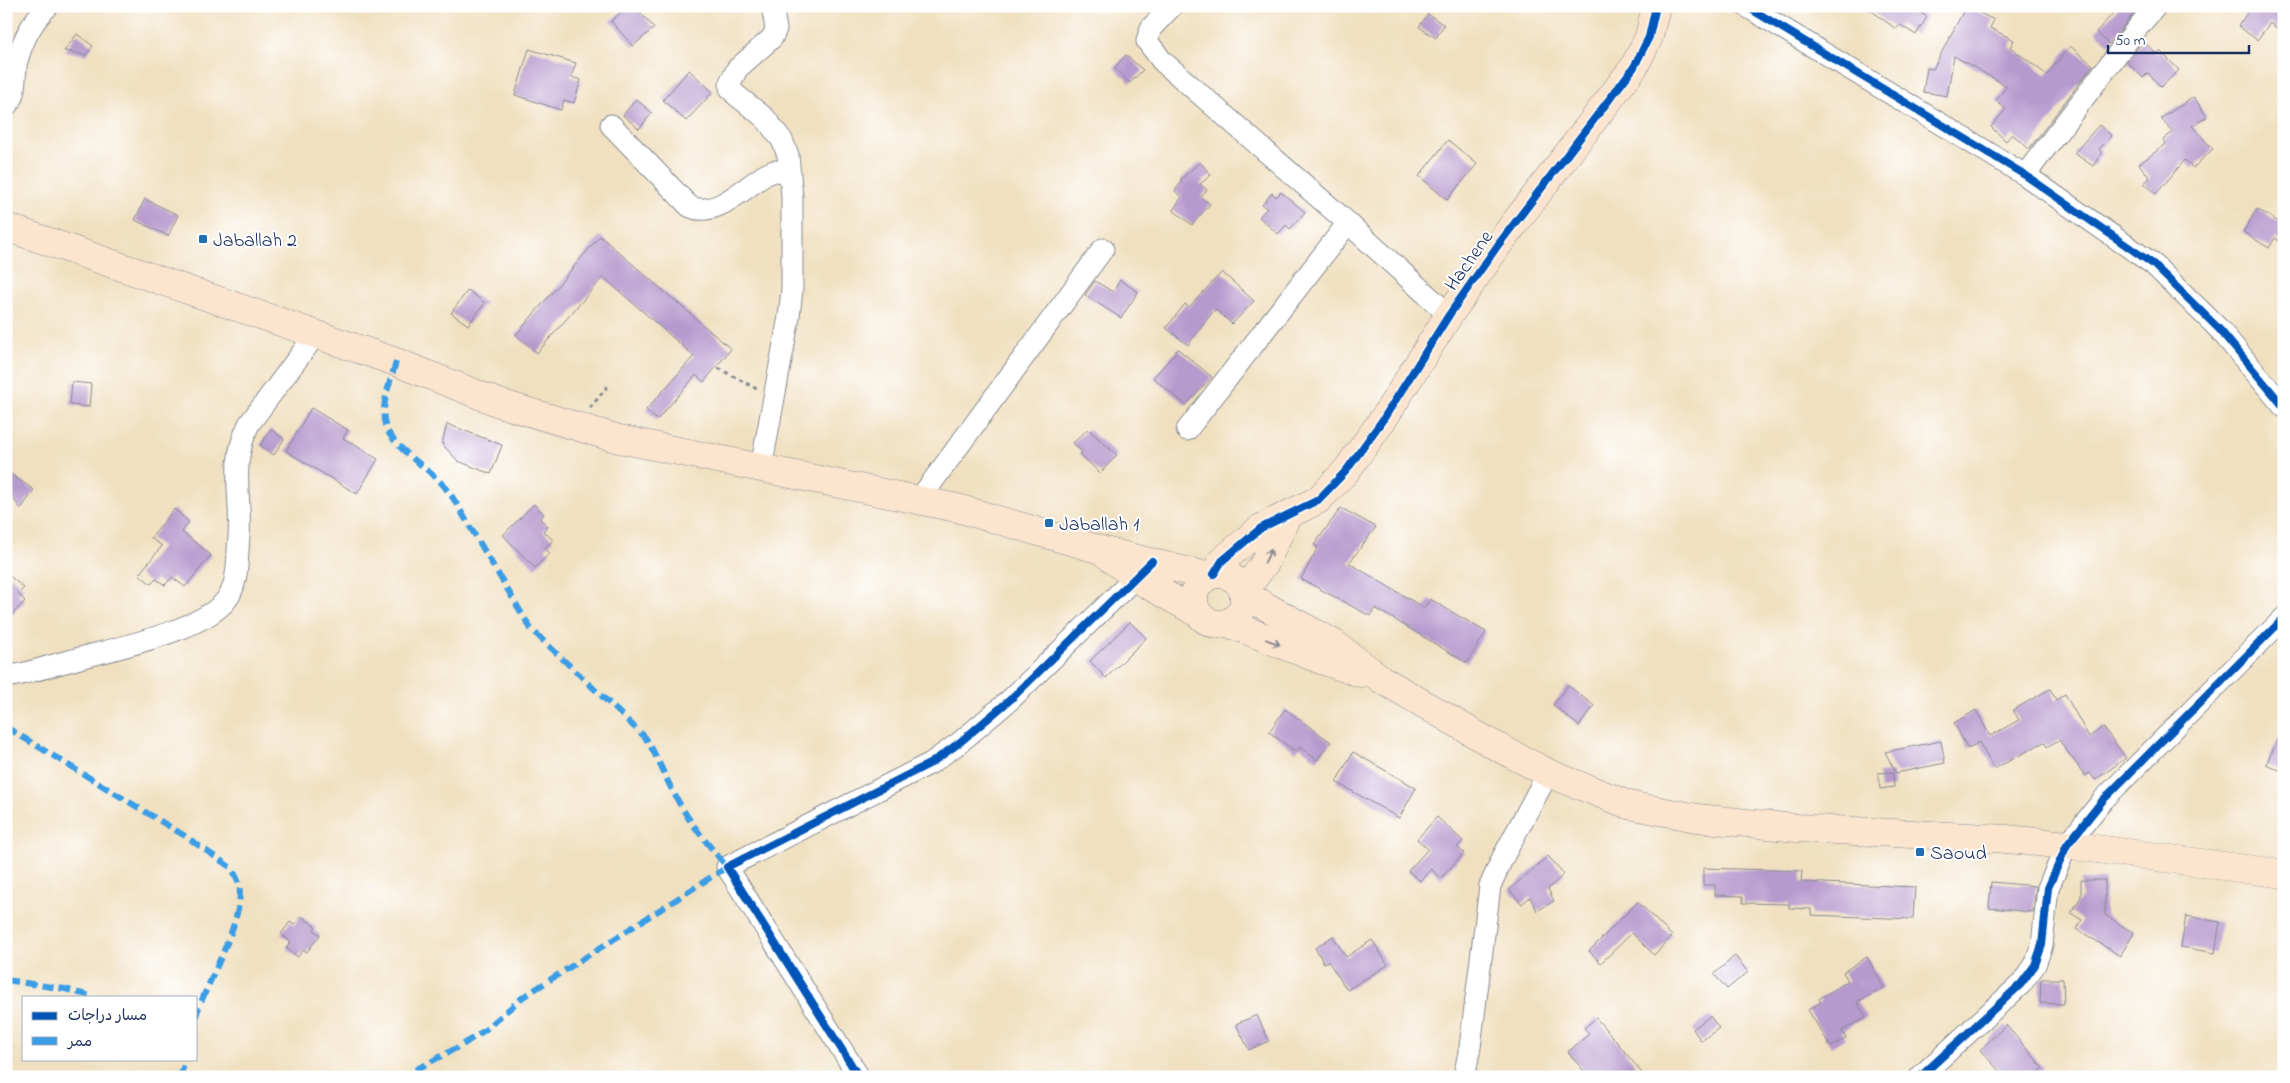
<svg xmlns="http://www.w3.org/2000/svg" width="2290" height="1083" viewBox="0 0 2290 1083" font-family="'Indie Flower','Playpen Sans Arabic',sans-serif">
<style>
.building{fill:#b699cd}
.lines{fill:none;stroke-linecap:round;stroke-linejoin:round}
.street-casing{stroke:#86888f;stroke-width:23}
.secondary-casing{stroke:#86888f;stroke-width:29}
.path{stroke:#86888f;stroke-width:3;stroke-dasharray:4 4;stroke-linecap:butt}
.street{stroke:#fff;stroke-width:21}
.secondary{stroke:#fce5cf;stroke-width:28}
.quiet{stroke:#3b9de6;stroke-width:6;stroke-dasharray:12 6;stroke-linecap:butt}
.cycleway-casing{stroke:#fff;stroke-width:11}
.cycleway{stroke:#0057b8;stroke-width:8}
.oneway{stroke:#8c8a96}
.poi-dot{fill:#1f6fb2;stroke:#fff;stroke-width:2}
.labels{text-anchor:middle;stroke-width:4;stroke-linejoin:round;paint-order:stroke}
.poi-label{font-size:20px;fill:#1b2f5e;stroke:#fff;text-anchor:start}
.street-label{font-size:20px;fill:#1b2f5e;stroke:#fff}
</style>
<rect width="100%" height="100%" fill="#fff"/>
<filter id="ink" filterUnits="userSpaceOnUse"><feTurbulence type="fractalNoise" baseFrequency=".02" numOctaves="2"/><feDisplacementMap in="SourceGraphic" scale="10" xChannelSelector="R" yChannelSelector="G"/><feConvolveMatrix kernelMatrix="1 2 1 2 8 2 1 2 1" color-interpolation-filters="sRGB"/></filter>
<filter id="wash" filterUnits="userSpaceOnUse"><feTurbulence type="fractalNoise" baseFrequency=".0096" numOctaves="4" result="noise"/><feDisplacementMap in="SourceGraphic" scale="20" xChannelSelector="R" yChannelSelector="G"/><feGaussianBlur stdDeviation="1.12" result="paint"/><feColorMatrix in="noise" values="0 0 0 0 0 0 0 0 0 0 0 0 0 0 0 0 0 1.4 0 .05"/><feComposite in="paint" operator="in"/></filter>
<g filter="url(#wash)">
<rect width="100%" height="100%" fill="#f0e0c0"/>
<g id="blocks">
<!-- building -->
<path class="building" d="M628,6h7l19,22 -21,18 -22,-25z
M1865,6h45l17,11 -11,18 -17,-11 -3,5z
M1966,6l28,14 -4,8 24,12 -4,7 37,28 23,-29 23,19 -64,84 -17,-15 -6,7 -15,-14 15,-18 -10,-8 11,-15 -53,-30 -7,40 -24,-4 4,-24 6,1z
M2120,6h19l-30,38 -13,-12z
M2246,6h38v15l-6,8 -8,-6 -13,17 -19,-14 12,-17z
M1428,14l16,11 -8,13 -17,-11z
M77,34l16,12 -7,9 -22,-4z
M2143,41l14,13 3,-3 19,19 -18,17 -13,-14 -5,5 -16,-16z
M529,49l47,14 -5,14 10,3 -7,23 -10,-3 -3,10 -46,-15z
M1126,55l17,15 -13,13 -16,-15z
M689,70l24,22 -27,29 -23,-21z
M2194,97l13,20 -15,9 21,23 -20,19 -8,-8 -29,34 -12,-11 6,-5 -11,-14 27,-20 -3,-4 10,-8 -12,-14z
M636,99l16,14 -13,16 -16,-14z
M2099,125l13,11 -13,13 3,4 -9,13 -19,-13z
M1448,140l29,24 -30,36 -28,-24z
M1200,162l11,13 -11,9 7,6 -6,7 9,7 -18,21 -19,-15 9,-13 -7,-6 7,-10 -2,-1z
M1281,192l24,20 -15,17 -4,-4 -8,9 -19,-17 8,-9 -5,-3 10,-12 4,4z
M145,199l33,16 -10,21 -33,-16z
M2257,209l27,16v18l-9,-5 -6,10 -26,-16z
M600,236l131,113 -27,33 -8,-7 -39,45 -11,-10 48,-54 -91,-79 -66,76 -21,-18z
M1222,272l32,29 -22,23 -17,-15 -27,36 -22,-17 19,-24 4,3z
M1120,280l18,12 -17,26 -36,-23 10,-14 18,11z
M468,290l17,13 -17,22 -17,-12z
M1178,349l34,28 -26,28 -33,-27z
M72,382l19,2 -2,23 -19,-2z
M311,408l37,22 -5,8 35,21 -21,35 -71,-43z
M447,424l55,21 -11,29 -33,-13 -16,-17z
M271,429l13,10 -10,16 -14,-10z
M1088,429l29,26 -17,18 -20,-19 2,-2 -9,-9z
M6,471l28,19 -13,19 -15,-20z
M534,504l10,10 -4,5 8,7 -5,5 10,9 -8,8 5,5 -15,15 -32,-33z
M1341,508l35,19 -27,36 75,45 6,-9 56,33 -19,31 -92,-55 -5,8 -69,-37 17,-32 -4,-2z
M174,509l15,13 -7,10 29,23 -26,32 -13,-10 -7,8 -9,-6 -5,5 -12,-10 23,-28 -11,-8z
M6,573l18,15 -6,6 7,7 -19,20z
M1130,622l16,16 -40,40 -16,-17z
M1568,685l26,21 -15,20 -26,-21z
M2050,689l6,11 9,-6 24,43 14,-10 23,31 -31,22 -5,-7 -5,3 -26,-36 -12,7 -3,-5 -50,27 -15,-27 -11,7 -14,-26 22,-13 14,26 29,-16 -6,-10z
M1285,709l46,33 -14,18 -17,-13 -4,5 -27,-20z
M2284,727v45l-18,-8z
M1941,741l4,22 -49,10 -11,-21z
M1353,752l63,36 -17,30 -63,-36z
M1893,772l1,15 -14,2 -2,-16z
M1437,817l26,24 -6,6 7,6 -23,25 -10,-9 -11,12 -12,-10 20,-22 -11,-10z
M1548,856l16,18 -16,15 6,12 -17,10 -7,-14 -8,7 -13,-14z
M1703,868l99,3 -1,11 114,5 -2,32 -102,-4v-6l-22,-1v-4l-46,-1v-7l-28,-1v-10h-12z
M2081,880h24v35l29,18 -14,23 -43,-27 5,-9 -11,-7 10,-16z
M1991,882l45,4 -3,26 -44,-4z
M1638,902l34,34 -18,19 -22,-22 -31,30 -12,-12z
M301,916l15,11 -2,3 6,5 -13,17 -4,-2 -5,7 -12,-9 5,-6 -10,-8 9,-12 4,3z
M2186,916l34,6 -5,31 -34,-6z
M1333,936l13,21 26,-17 16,25 -41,25 -19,-29 -4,2 -9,-15z
M1735,956l13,16 -21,17 -13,-15z
M1867,957l17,31 -27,14 9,15 -24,14 4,7 -15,9 -23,-37 13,-8 -2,-3 29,-18 -5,-9z
M2041,979h22l1,25 -24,-1z
M1257,1015l12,26 -20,9 -13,-26z
M1710,1016l9,12 -18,13 -8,-12z
M1596,1018l20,23 29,36h-56l-21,-25 21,-18 -5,-6z
M2006,1025l37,43 -9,9h-29l-25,-27z"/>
</g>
</g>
<g filter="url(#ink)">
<use href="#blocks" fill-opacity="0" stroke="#86888f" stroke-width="1"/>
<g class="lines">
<defs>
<path id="street" d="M1172,6l-21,22 -4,13 15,20 186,162 101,92
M1746,6l279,169 128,89 67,66 64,77
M6,106c11,-9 8,-32 11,-45 6,-22 15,-40 31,-55
M611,125l78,81c26,14 56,-20 78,-32l7,-3 16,1
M2025,175l113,-148 18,-21
M1187,430l161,-207
M761,468l28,-151 3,-28v-92l-4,-42 -6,-15 -17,-22 -29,-23 -6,-7v-5l7,-14 35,-31 4,-9 -4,-23
M919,500l184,-251
M6,677c21,-3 42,-11 63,-16 39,-11 135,-30 158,-62 12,-16 10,-43 12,-63 3,-42 -10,-70 10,-112l67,-90
M859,1077l-132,-210 204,-104 28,-20 52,-44 135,-132
M1464,1077l6,-30 20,-161 13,-29 45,-84
M1920,1077l101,-93 14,-19 7,-20 6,-57 19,-43 36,-45 181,-182"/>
<path id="secondary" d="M6,227l390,135 106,42 117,35 338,69 144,42 106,26
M1106,554l30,24 62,35
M1194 599a25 25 0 1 1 50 0a25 25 0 1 1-50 0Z
M1214,574l8,-13 39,-33 57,-28 28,-29 38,-53 65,-103 49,-70 136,-178 15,-30 7,-31
M1244,591l21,-28 22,-47
M1245,595l88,48 48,36 111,65 56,29 81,32 68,13 100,10 210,11 60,6 217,29
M1228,623l93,37 39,13"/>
</defs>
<!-- street casing -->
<use href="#street" class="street-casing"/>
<!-- secondary casing -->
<use href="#secondary" class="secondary-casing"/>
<!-- path -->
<path class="path" d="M718,368l39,21
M590,408l20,-25"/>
<!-- street -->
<use href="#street" class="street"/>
<!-- secondary -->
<use href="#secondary" class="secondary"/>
<!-- quiet -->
<path class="quiet" d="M396,362c-5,18 -14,39 -12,58 3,24 39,44 54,60 6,5 10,12 15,18l78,131 114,108c13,20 20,41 32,62 13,25 32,46 50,68l-204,130 -38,33 -21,14 -62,33
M6,727l179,109 45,31c4,5 7,10 9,17 7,34 -32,97 -43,132
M6,980l59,9 29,8
M180,1077l6,-18"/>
<defs>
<path id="cycleway" d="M1746,6l279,169 128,89 67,66 64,77
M1214,574l8,-13 39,-33 57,-28 28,-29 38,-53 65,-103 49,-70 136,-178 15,-30 7,-31
M859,1077l-132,-210 204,-104 28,-20 52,-44 141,-138
M1920,1077l101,-93 14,-19 7,-20 6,-57 19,-43 36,-45 181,-182"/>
</defs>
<!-- cycleway casing -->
<use href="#cycleway" class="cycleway-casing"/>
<!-- cycleway -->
<use href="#cycleway" class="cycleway"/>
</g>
<!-- one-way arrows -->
<defs><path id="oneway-shaft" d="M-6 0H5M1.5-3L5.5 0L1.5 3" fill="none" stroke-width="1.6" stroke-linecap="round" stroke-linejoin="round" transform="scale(1.25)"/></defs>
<g class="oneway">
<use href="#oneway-shaft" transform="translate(1268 556) rotate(-64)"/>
<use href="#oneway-shaft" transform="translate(1273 642) rotate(21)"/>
</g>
</g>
<!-- markers -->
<g class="poi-dot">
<rect x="198" y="234" width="10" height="10" rx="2.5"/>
<rect x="1044" y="518" width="10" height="10" rx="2.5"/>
<rect x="1915" y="847" width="10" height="10" rx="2.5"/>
</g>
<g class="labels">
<!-- poi labels -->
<g class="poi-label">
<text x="213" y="246">Jaballah 2</text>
<text x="1059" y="530">Jaballah 1</text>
<text x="1930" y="859">Saoud</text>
</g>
<!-- street labels -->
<g class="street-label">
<text transform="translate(1468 260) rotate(-55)" y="7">Hachene</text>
</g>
</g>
<!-- margin -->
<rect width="2290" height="1083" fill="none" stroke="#fff" stroke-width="25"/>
<!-- legend -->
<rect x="22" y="996" width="175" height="65" fill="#ffffff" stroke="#a4acbf"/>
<rect x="32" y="1012" width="25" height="8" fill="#0057b8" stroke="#a4acbf"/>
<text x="68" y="1020" font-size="15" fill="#1b2f5e">مسار دراجات</text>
<rect x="32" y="1037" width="25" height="8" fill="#3b9de6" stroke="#a4acbf"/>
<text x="68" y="1046" font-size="15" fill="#1b2f5e">ممر</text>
<!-- scale -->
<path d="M2108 45v8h141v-8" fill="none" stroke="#1b2f5e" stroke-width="2.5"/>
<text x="2115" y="45" font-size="15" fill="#1b2f5e" stroke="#ffffff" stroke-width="4" paint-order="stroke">50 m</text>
</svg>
